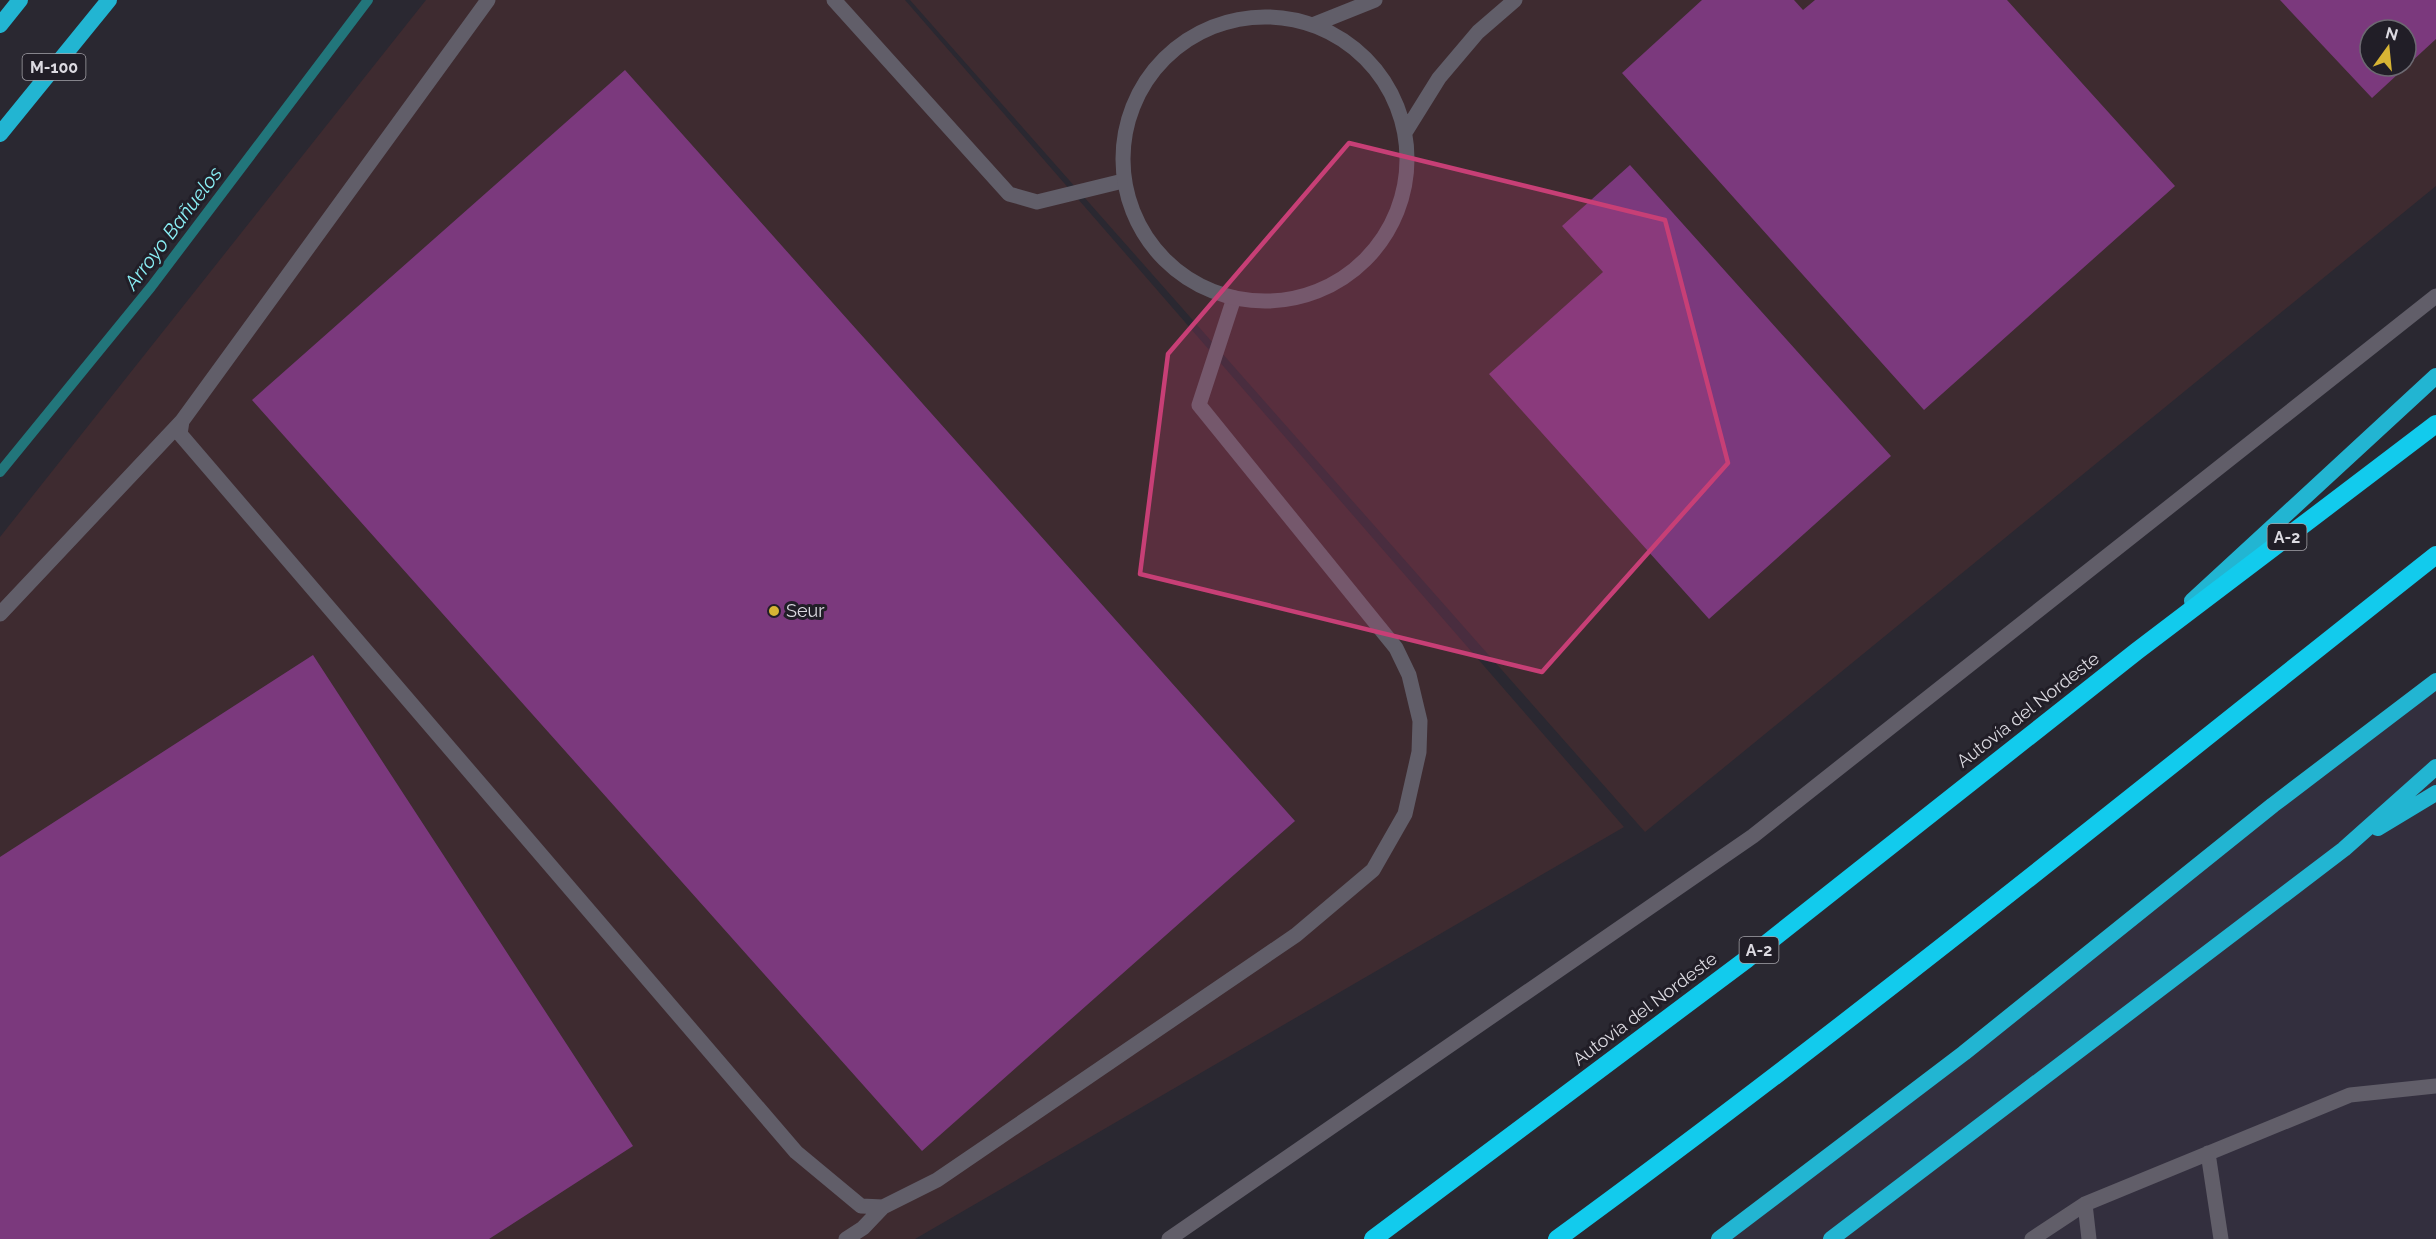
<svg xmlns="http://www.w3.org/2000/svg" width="2436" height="1239" viewBox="0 0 2436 1239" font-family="Raleway,sans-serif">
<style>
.built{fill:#332f3e}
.industrial{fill:#3e2b30;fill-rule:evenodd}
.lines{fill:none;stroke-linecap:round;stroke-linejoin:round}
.stream{stroke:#22767b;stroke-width:10}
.building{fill:#7b397d;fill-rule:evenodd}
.service{stroke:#615e69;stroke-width:15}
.minor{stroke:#615e69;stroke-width:15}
.trunk{stroke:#22b5d2;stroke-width:16}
.motorway{stroke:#12cbed;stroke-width:18}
.marked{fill:#c73f76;fill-opacity:0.2;stroke:#c73f76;stroke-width:4.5;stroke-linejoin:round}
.poi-dot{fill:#d7b434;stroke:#211e27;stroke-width:2}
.labels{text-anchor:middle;stroke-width:6;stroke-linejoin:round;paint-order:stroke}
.shield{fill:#211e27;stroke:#a4a2a9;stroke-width:1.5}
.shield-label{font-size:16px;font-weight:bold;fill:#dcdae1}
.poi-label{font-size:18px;fill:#dcdae1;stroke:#211e27;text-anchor:start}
.street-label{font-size:18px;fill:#dcdae1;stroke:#211e27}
.water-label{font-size:20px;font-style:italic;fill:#8bf1f7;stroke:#211e27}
</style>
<rect width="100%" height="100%" fill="#2a2831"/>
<!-- built -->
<path class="built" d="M2436,681v558h-717z"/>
<!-- industrial -->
<path class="industrial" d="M426,0h479l719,827 -709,412h-915v-702z
M910,0h1526v186l-791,646zM2370,30h36v36h-36z"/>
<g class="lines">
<!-- stream -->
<path class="stream" d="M0,472l151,-185 217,-287"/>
</g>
<!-- building -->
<path class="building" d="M1702,0h92l9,10 12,-10h192l168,186 -251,224 -302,-337z
M2280,0h156v39l-64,59zM2370,30h36v36h-36z
M625,70l670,751 -373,330 -670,-751z
M1630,165l261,291 -182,163 -220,-245 114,-102 -41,-46z
M313,655l320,491 -144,93h-489v-382z"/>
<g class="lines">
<!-- service -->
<path class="service" d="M488,0l-306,421 -2,13 616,718 65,54 22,1 54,-27 359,-245 77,-65 32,-56 14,-62 1,-31 -11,-46 -13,-27 -197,-243 35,-107
M834,0l175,194 28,8 86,-21
M0,614l182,-193
M2208,1153l13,86
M2085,1204l4,35
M846,1239l17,-11 20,-21
M1169,1239l584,-403 683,-540
M2032,1239l53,-35 265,-109 86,-9"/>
<!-- minor -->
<path class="minor" d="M1123 159a142 142 0 1 1 284 0a142 142 0 1 1-284 0Z
M1315,24l60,-24
M1406,131l33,-53 39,-46 37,-32"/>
<!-- trunk -->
<path class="trunk" d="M0,25l20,-25
M0,134l109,-134
M2192,601l244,-225
M2378,828l58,-35
M1719,1239l245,-186 309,-248 163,-124
M1831,1239l513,-390 92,-82"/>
<!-- motorway -->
<path class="motorway" d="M1373,1239l374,-280 390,-308 299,-227
M1557,1239c300,-219 588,-454 879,-684"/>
</g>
<!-- marked area -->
<path class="marked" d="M1349,143l316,77 63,243 -186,209 -402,-98 28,-220z"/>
<!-- markers -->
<circle class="poi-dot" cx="774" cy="611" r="6"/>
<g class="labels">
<!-- shield labels -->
<g class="shield">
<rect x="22.5" y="54" width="63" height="26" rx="4.5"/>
<rect x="2267.5" y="524" width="39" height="26" rx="4.5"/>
<rect x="1739.5" y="937" width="39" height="26" rx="4.5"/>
</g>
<g class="shield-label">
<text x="54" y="73">M-100</text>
<text x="2287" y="543">A-2</text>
<text x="1759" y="956">A-2</text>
</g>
<!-- poi labels -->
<g class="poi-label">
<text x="786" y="617">Seur</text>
</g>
<!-- street labels -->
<g class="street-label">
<text transform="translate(2028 710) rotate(-38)" y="6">Autovía del Nordeste</text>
<text transform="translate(1645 1009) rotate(-37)" y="6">Autovía del Nordeste</text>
</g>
<!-- water labels -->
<g class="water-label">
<text transform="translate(173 228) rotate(-53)" y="7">Arroyo Bañuelos</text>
</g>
</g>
<!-- north arrow -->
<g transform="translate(2388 48) rotate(15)"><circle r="28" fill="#211e27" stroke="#6c6971" stroke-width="1.5"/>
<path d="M0-4.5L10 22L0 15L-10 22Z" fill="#d7b434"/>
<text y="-9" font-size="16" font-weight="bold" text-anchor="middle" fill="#dcdae1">N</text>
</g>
</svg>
